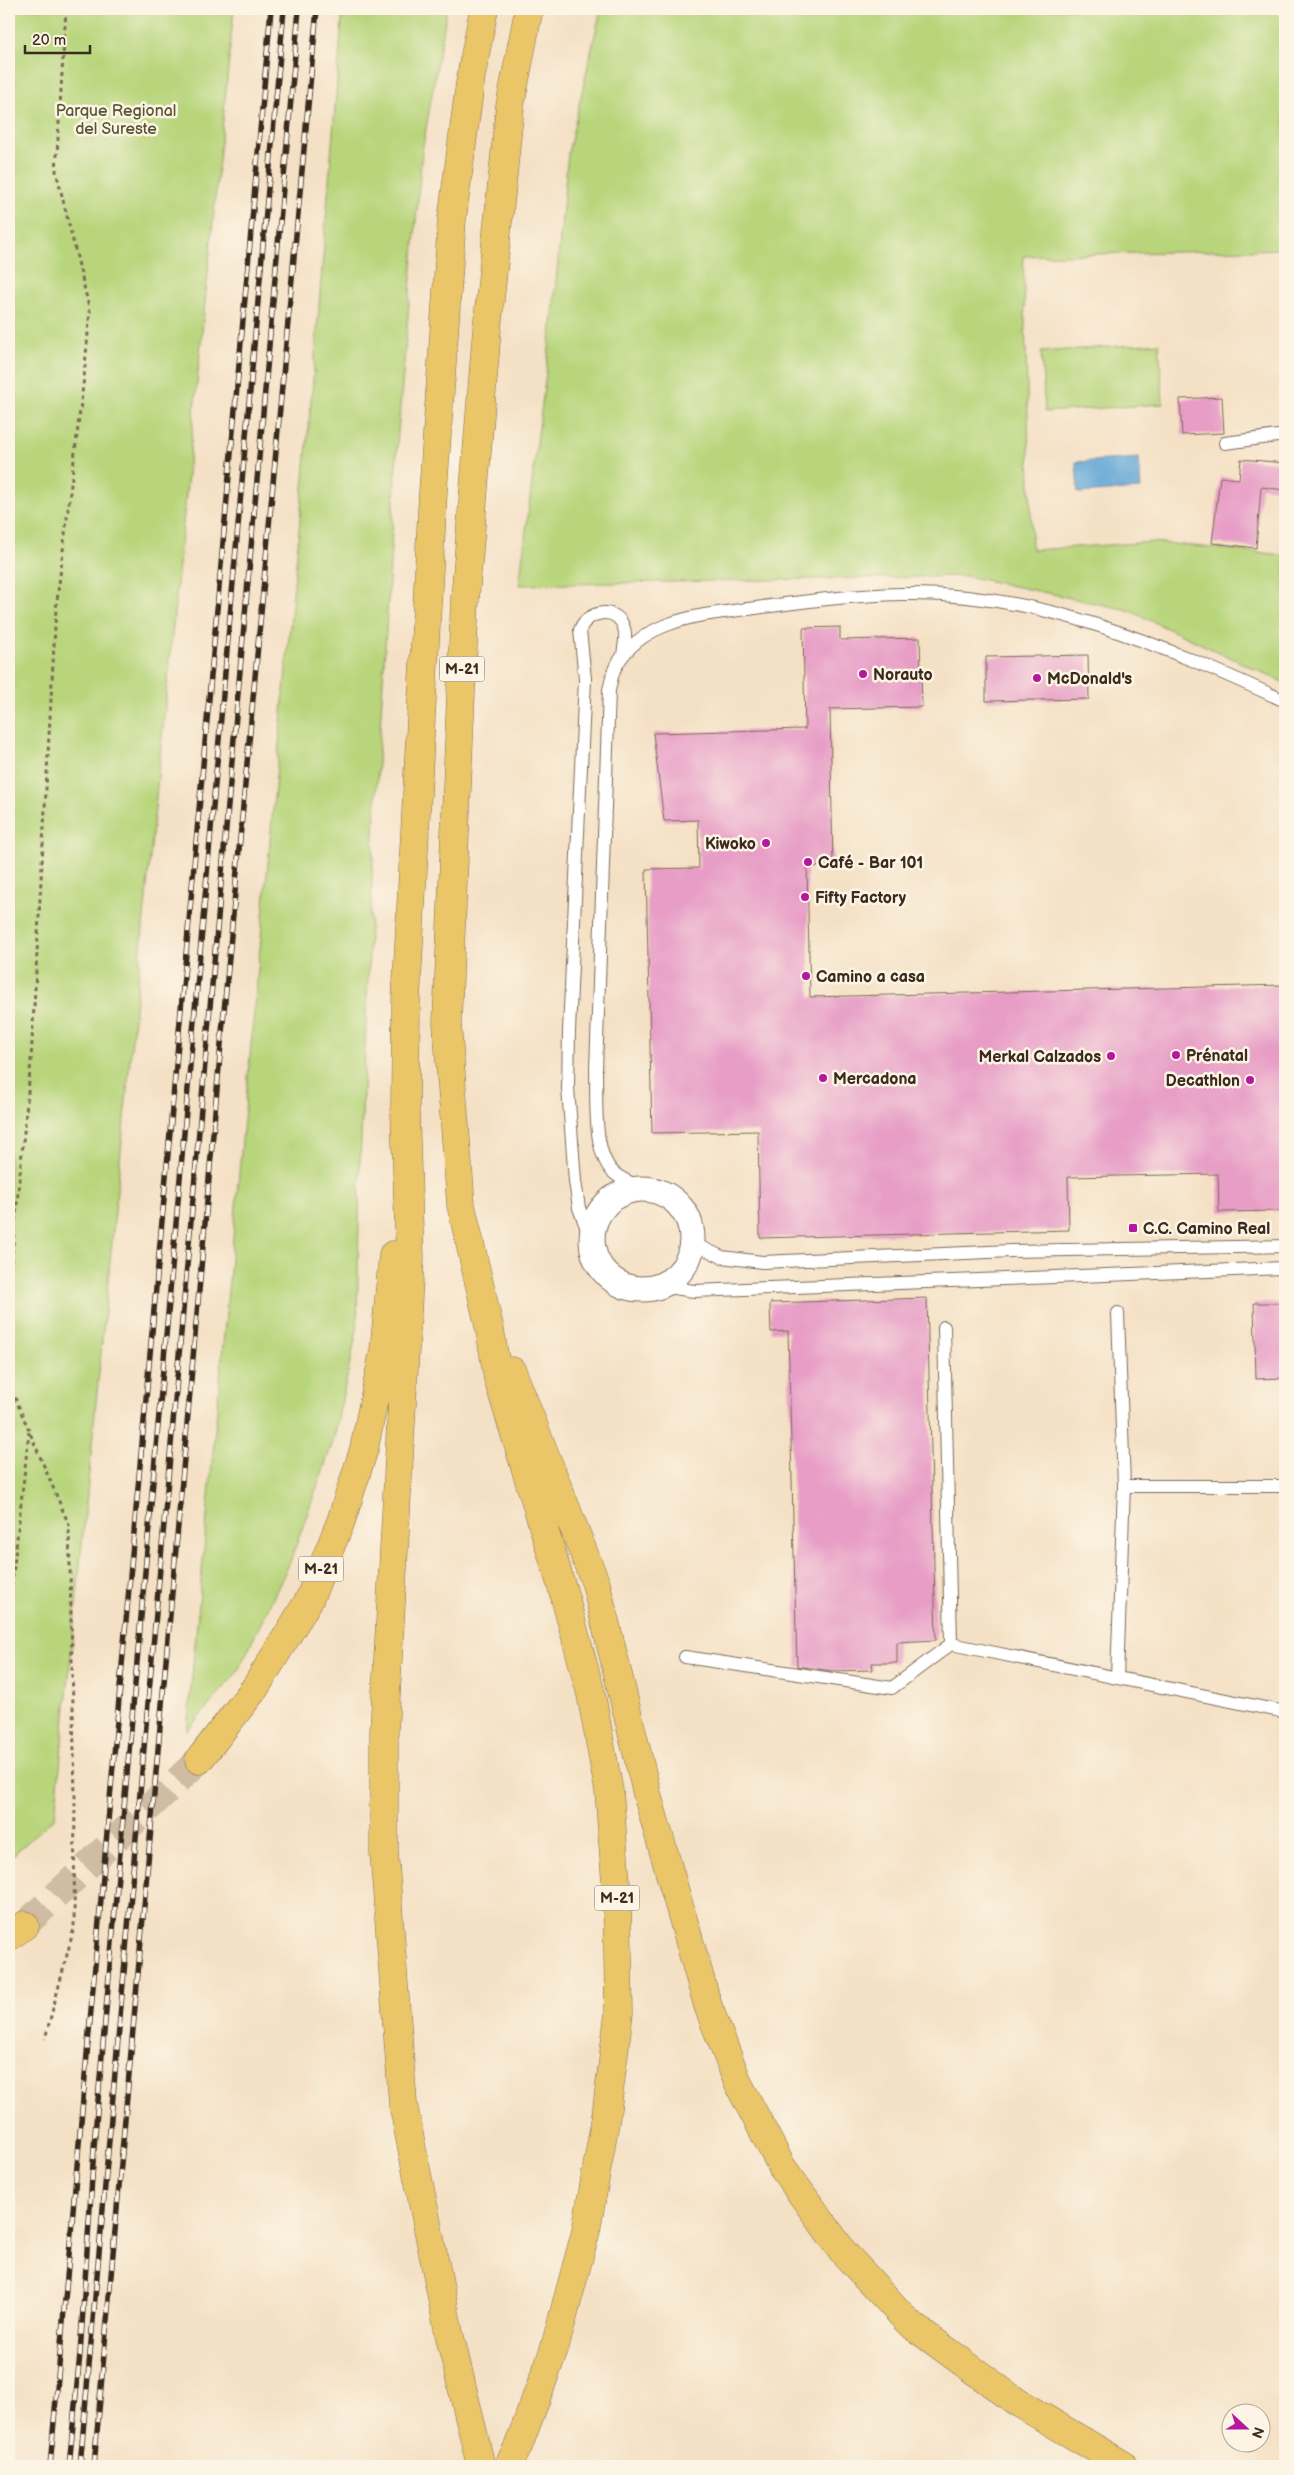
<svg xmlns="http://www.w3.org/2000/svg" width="1294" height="2475" viewBox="0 0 1294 2475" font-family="'Balsamiq Sans',sans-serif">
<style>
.green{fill:#b8d57b;stroke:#7a804c}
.water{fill:#5fa5d5;stroke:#4d687a}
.building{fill:#e79dc6}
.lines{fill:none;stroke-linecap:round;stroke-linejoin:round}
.highway-tunnel{stroke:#cfbca3;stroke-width:28;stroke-dasharray:28 14;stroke-linecap:butt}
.lane-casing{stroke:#7c6a58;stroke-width:14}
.street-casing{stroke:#7c6a58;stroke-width:27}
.highway-casing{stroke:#7c6a58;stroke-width:29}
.path{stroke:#7c6a58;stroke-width:3;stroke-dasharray:4 4;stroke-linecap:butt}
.lane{stroke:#fff;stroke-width:12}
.street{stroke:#fff;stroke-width:25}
.highway{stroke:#eac669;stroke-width:28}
.rail-casing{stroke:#3b2a1e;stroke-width:5.5}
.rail{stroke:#fcf5e5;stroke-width:4;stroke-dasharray:11;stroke-linecap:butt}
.poi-dot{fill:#b5179e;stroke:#fcf5e5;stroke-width:2}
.labels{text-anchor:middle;stroke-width:5;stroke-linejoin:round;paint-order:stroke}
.shield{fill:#fcf5e5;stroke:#75675a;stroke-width:1}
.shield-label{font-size:15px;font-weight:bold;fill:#3b2a1e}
.park-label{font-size:16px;fill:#5a5535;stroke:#fcf5e5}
.poi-label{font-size:16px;font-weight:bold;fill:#3b2a1e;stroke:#fcf5e5;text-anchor:start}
</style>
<rect width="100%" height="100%" fill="#fcf5e5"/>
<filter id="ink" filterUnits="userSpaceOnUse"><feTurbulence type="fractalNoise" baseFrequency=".02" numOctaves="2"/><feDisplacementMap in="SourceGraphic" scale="10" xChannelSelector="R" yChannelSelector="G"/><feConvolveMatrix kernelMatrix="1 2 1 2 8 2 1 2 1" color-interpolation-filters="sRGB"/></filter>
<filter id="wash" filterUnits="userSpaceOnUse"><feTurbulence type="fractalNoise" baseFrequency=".0096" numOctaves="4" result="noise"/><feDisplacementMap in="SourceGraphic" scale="20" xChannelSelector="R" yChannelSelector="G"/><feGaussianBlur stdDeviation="1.12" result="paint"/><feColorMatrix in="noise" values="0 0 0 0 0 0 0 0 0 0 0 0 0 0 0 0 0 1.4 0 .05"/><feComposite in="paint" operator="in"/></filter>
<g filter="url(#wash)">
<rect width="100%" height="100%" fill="#f4e0c4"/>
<!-- green -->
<path class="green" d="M9,9h225l-179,1808 -46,42z
M343,9h104l-25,142 -24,281 -23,381 -15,348 -3,169 -24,112 -43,120 -52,109 -51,60 126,-1351z
M601,9h684v240l-262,7 9,294 121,-8 132,13v128l-157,-73 -162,-34 -447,9 33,-260 16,-172z
M1159,343l4,61 -118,8 -4,-60z"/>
<!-- water -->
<path class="water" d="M1139,458l2,31 -63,4 -2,-31z"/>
<g id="blocks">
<!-- building -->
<path class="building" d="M1222,397l2,36 -42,2 -2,-36z
M1241,459l44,4v27l-24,-3 -5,61 -44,-5 8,-66 19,2z
M840,627v13l80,-2 2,69 -92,2 3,157 -26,1 3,130 475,-12v226l-66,1 -1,-38 -150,3 1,53 -309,8 -2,-107 -106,2 -6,-264 53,-1 -1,-48 -34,1 -11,-88 152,-4 -2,-101z
M1088,655l1,44 -103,2v-44z
M927,1298l9,342 -39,2v21h-25l1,7 -41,1 -35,-5 -9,-335 -17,1 -1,-29z
M1254,1303h31v75l-29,1z"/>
</g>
</g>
<g filter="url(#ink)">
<use href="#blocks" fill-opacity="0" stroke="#7c6a58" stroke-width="1"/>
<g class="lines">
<!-- highway-tunnel -->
<path class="highway-tunnel" d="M25,1925l174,-165"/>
<defs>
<path id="lane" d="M1225,443l60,-8
M645,1189c-10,-5 -22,-8 -31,-16 -22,-20 -17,-75 -18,-103l13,-380c2,-7 3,-16 6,-22 25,-48 85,-53 133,-59 51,-7 103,-14 154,-15 136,-3 262,52 383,107
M692,1243l30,14 40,5 249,-11 274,-5
M593,1245l-14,-37 -4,-27 -7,-93 1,-57 16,-352 -5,-49c6,-19 37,-25 44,-2 3,8 0,18 -1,27
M661,1286l33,5 591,-23
M944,1327l7,317 334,68
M1124,1486h161
M685,1657l207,31 59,-44
M1117,1678l7,-192 -6,-173"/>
<path id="street" d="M592 1239a50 50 0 1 1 100 0a50 50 0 1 1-100 0Z"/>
<path id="highway" d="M512,1371l84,213 51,210 61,212 31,79 43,82 62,86 65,70 108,79 108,64
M199,1760l56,-72 54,-88 32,-79 23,-72 20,-98 9,-96
M9,1937l16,-12
M481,2466l-32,-133 -46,-229 -19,-252v-121l26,-472 -5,-147 1,-111 27,-509 19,-273 19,-143 13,-67
M508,2466l10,-19 36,-97 32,-119 20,-115 13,-103 -2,-117 -8,-105 -18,-97 -27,-100 -66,-215 -8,-49 -29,-125 -14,-182 18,-424 22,-270 23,-223 19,-97"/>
</defs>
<!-- lane casing -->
<use href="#lane" class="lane-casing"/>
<!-- street casing -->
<use href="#street" class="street-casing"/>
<!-- highway casing -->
<use href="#highway" class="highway-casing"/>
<!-- path -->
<path class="path" d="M9,1285l22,-224 25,-452 28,-232 6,-66 -34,-140 10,-162
M9,1358l4,35 56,132 6,272 -1,131 -29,111
M9,1610l20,-178"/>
<!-- lane -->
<use href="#lane" class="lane"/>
<!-- street -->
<use href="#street" class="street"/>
<!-- highway -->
<use href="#highway" class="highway"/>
<defs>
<path id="rail" d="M50,2466l221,-2457
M69,2466l11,-112 15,-220 189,-2125
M80,2466l219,-2457
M94,2466l129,-1444 94,-1013"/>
</defs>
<!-- rail casing -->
<use href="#rail" class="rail-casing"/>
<!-- rail -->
<use href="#rail" class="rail"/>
</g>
</g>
<!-- markers -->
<g class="poi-dot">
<circle cx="863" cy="674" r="5"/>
<circle cx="1037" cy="678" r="5"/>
<circle cx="766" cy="843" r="5"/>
<circle cx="808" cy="862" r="5"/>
<circle cx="805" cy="897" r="5"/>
<circle cx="806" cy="976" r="5"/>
<circle cx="1176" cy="1055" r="5"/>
<circle cx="1111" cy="1056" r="5"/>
<circle cx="823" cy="1078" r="5"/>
<circle cx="1250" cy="1080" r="5"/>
<rect x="1128" y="1223" width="10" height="10" rx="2.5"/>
</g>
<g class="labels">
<!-- shield labels -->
<g class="shield">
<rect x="439.5" y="656.5" width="45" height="25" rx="4"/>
<rect x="298.5" y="1556.5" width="45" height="25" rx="4"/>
<rect x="594.5" y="1885.5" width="45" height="25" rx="4"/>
</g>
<g class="shield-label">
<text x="462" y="674">M-21</text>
<text x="321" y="1574">M-21</text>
<text x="617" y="1903">M-21</text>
</g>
<!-- park labels -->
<g class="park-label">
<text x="116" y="116">Parque Regional<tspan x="116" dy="18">del Sureste</tspan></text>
</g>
<!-- poi labels -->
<g class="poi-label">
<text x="873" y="680">Norauto</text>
<text x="1047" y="684">McDonald's</text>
<text x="756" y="849" text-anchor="end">Kiwoko</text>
<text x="818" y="868">Café - Bar 101</text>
<text x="815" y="903">Fifty Factory</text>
<text x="816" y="982">Camino a casa</text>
<text x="1186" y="1061">Prénatal</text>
<text x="1101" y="1062" text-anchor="end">Merkal Calzados</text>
<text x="833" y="1084">Mercadona</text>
<text x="1240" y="1086" text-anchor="end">Decathlon</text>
<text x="1143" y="1234">C.C. Camino Real</text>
</g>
</g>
<!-- margin -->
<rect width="1294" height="2475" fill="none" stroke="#fcf5e5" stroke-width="30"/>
<!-- north arrow -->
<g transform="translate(1246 2428) rotate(111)"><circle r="24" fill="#fcf5e5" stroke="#afa495"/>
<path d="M0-4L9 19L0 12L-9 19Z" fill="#b5179e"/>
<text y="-8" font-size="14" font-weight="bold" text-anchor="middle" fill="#3b2a1e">N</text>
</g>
<!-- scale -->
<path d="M25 45v8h65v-8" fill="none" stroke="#3b2a1e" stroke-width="2.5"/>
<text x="32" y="45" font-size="15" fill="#3b2a1e" stroke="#fcf5e5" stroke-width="4" paint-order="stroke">20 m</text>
</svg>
